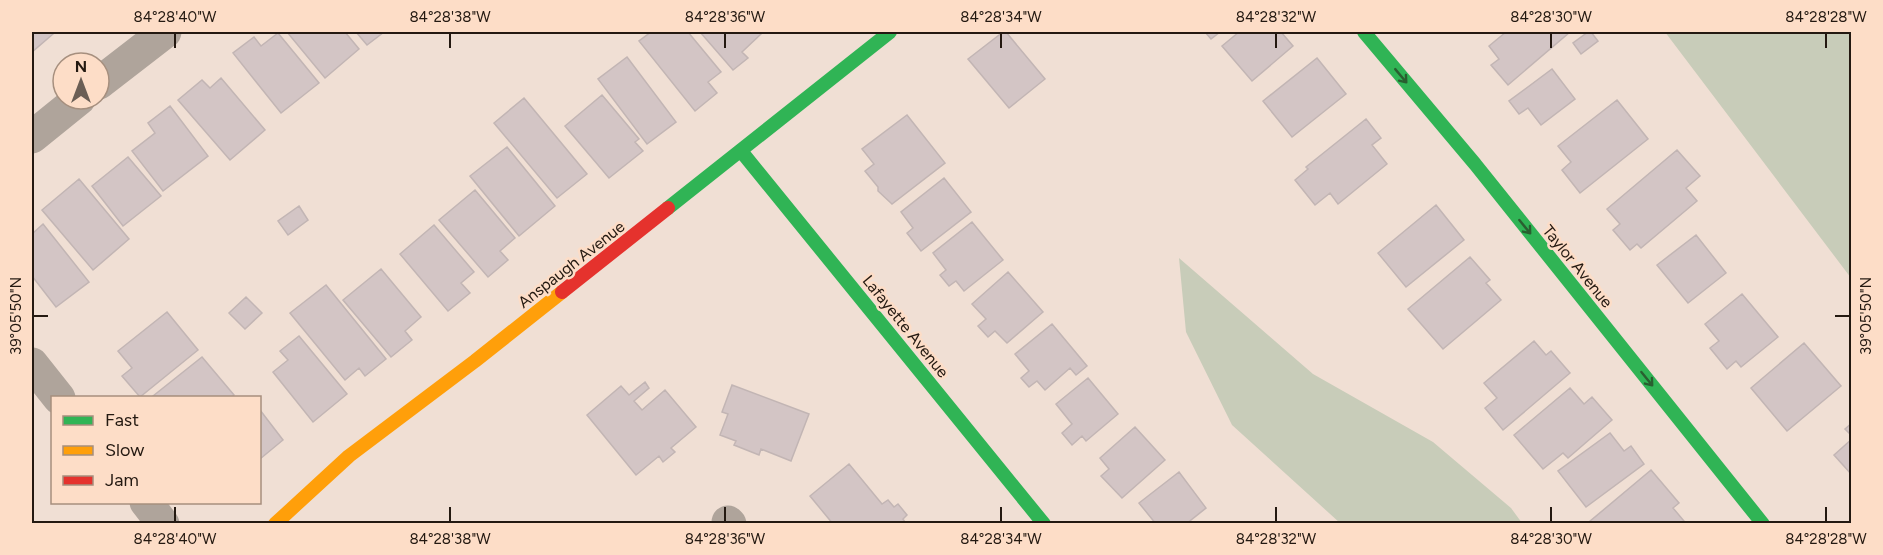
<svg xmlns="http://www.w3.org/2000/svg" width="1883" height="555" viewBox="0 0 1883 555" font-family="Figtree,sans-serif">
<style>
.forest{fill:#c8ccb9}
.building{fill:#d3c5c5;stroke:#c2b5b4;stroke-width:1.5}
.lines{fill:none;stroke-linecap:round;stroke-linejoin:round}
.street{stroke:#afa49b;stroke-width:33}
.fast{stroke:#30b455;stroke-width:14}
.slow{stroke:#ff9f0a;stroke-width:14}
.jam{stroke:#e5322d;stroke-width:14}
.oneway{stroke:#295f30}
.ticks{fill:none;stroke:#241911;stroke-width:2}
.labels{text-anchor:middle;stroke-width:5;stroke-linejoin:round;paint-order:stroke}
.street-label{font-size:16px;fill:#241911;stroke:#fdddc7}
.neatline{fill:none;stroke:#241911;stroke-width:2}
.ticks-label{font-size:15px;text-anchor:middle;fill:#241911}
</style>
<rect width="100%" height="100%" fill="#f0dfd4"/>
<!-- forest -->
<path class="forest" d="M1665,32h186v246z
M1179,258l134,116 120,68 78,66 11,15h-182l-108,-98 -46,-93z"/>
<!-- building -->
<path class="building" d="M32,32h19l2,2 -21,18z
M287,32h58l14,17 -34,29z
M356,32h28l-17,13z
M651,32h37l33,40 -13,10 9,11 -22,18 -56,-70z
M700,32h59l2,2 -19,18 6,6 -15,12z
M1003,32h3l39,47 -36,29 -41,-49z
M1205,32h15l-9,7z
M1239,32h42l12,14 -41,35 -30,-35z
M1506,32h64l-62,53 -17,-20 8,-6 -10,-13z
M1588,32h3l7,9 -17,13 -8,-11z
M278,33l41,50 -38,30 -48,-60 21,-16 7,9z
M627,57l49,65 -29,22 -49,-65z
M1317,58l29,36 -54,43 -29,-36z
M1552,69l23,30 -34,26 -13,-17 -9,6 -10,-13z
M221,78l44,52 -35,30 -52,-60 24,-20 8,8z
M602,95l37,44 -4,3 8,9 -34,27 -44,-52z
M524,98l63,76 -30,24 -63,-75z
M1617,100l31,39 -68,54 -18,-23 9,-8 -13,-16z
M170,106l38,50 -45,35 -31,-40 23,-18 -7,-10z
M907,115l38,48 -53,41 -14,-13v-4l-13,-16 9,-7 -12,-15z
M1366,119l15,19 -9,7 15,19 -49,40 -8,-11 -15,12 -20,-25 13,-11 -2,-2z
M507,147l48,59 -36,30 -49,-60z
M1677,150l23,26 -14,12 11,13 -56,47 -4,-4 -7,6 -17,-20 7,-6 -13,-15z
M128,157l33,39 -38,30 -31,-40z
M944,178l27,34 -50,39 -14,-18 6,-5 -12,-16z
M79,179l50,60 -36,31 -51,-60z
M475,190l40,48 -15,13 8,9 -20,17 -49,-57z
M1436,205l28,35 -58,47 -28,-34z
M299,206l9,14 -20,15 -10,-14z
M972,222l31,38 -39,31 -8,-10 -7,5 -9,-11 6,-5 -13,-17z
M43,224l46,58 -33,25 -24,-31v-42z
M434,225l40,47 -13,11 9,10 -22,18 -48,-57z
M1696,235l30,38 -38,30 -31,-38z
M1470,257l20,23 -4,3 15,17 -58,49 -35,-40z
M381,269l40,48 -16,14 7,9 -21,17 -48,-57z
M1008,272l35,40 -36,31 -12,-12 -7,6 -10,-11 8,-7 -14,-15z
M326,285l60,74 -21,17 -6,-8 -14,12 -55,-67z
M1742,294l36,43 -37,30 -5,-6 -9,8 -17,-21 9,-7 -14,-17z
M246,297l16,16 -17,16 -16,-16z
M167,312l31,38 -58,47 -18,-21 10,-8 -14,-17z
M1052,324l35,42 -11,9 -6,-7 -25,22 -8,-9 -8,6 -8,-9 8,-7 -14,-17z
M299,336l48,58 -34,28 -40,-50 15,-12 -8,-9z
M1534,341l12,14 5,-4 19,22 -67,57 -18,-22 12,-10 -13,-15z
M1804,343l37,43 -54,45 -36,-43z
M202,357l32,38 -3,3 -78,-2z
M1088,378l30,36 -32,27 -4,-5 -10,9 -10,-12 10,-9 -16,-20z
M645,382l4,6 -15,13 8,9 23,-20 31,37 -25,21 4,4 -12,10 -4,-6 -23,19 -49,-60 34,-29 8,9z
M732,385l77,29 -18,47 -30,-12 -2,6 -25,-10 2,-4 -16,-6 8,-21 -6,-2z
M1570,388l14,16 8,-7 20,23 -44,38 -5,-5 -20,16 -29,-34z
M260,410l23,30 -23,19z
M1852,423v13l-7,-7z
M1135,427l30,33 -43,38 -21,-22 8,-7 -9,-11z
M1610,433l14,18 7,-5 13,18 -58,43 -28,-36z
M1852,439v36l-18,-20z
M849,464l33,40 6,-4 6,7 4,-3 9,11 -4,4 3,5h-73l-23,-28z
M1651,470l28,33 -6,5 11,13 -2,3h-92l-1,-2z
M1179,472l27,36 -20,16h-30l-17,-21z"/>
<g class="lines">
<!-- street -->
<path class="street" d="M99,83l66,-51
M32,137l47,-38
M32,364l27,34
M146,502l17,22
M728,522l2,2"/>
<!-- fast -->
<path class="fast" d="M1364,32l111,132 288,360
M741,151l303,373
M668,208l222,-176"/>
<!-- slow -->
<path class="slow" d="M275,524l74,-68 126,-95 87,-69"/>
<!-- jam -->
<path class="jam" d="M562,292l106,-84"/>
</g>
<!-- one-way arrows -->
<defs><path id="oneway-shaft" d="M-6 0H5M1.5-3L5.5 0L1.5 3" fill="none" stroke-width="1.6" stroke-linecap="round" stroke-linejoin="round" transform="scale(1.5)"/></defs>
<g class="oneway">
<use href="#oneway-shaft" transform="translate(1401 76) rotate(50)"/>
<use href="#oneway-shaft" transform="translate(1525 227) rotate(51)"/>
<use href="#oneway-shaft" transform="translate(1647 379) rotate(51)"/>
</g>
<!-- ticks -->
<path class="ticks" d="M175,33v15M450,33v15M725,33v15M1001,33v15M1276,33v15M1551,33v15M1826,33v15M33,316h15M1835,316h15M175,507v15M450,507v15M725,507v15M1001,507v15M1276,507v15M1551,507v15M1826,507v15"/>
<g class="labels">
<!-- street labels -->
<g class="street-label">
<text transform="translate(571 264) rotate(-38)" y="6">Anspaugh Avenue</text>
<text transform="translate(1578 266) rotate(51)" y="6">Taylor Avenue</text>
<text transform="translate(906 326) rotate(51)" y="6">Lafayette Avenue</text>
</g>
</g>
<!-- border -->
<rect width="1883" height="555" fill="none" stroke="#fdddc7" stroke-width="66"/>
<!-- legend -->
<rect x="51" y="396" width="210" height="108" fill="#fdddc7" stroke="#a68f7e" stroke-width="1.5"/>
<rect x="63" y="416" width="30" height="9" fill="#30b455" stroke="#a68f7e" stroke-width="1.5"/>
<text x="105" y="426" font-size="18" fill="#241911">Fast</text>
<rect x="63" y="446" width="30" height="9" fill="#ff9f0a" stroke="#a68f7e" stroke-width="1.5"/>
<text x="105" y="456" font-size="18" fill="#241911">Slow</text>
<rect x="63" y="476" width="30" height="9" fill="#e5322d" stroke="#a68f7e" stroke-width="1.5"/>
<text x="105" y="486" font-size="18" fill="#241911">Jam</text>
<!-- north arrow -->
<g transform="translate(81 81)"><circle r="28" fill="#fdddc7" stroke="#a68f7e" stroke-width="1.5"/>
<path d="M0-4.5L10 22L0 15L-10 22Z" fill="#6b5e55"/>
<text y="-9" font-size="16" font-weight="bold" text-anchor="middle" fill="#241911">N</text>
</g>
<rect x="33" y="33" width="1817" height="489" class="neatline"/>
<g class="ticks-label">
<text x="175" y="22">84°28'40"W</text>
<text x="450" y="22">84°28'38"W</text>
<text x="725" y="22">84°28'36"W</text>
<text x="1001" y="22">84°28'34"W</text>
<text x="1276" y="22">84°28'32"W</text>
<text x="1551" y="22">84°28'30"W</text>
<text x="1826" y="22">84°28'28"W</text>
<text transform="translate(16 316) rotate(-90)" y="5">39°05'50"N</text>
<text transform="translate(1866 316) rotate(-90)" y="5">39°05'50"N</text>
<text x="175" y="544">84°28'40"W</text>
<text x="450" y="544">84°28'38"W</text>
<text x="725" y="544">84°28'36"W</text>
<text x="1001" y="544">84°28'34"W</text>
<text x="1276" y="544">84°28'32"W</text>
<text x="1551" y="544">84°28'30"W</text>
<text x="1826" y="544">84°28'28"W</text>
</g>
</svg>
